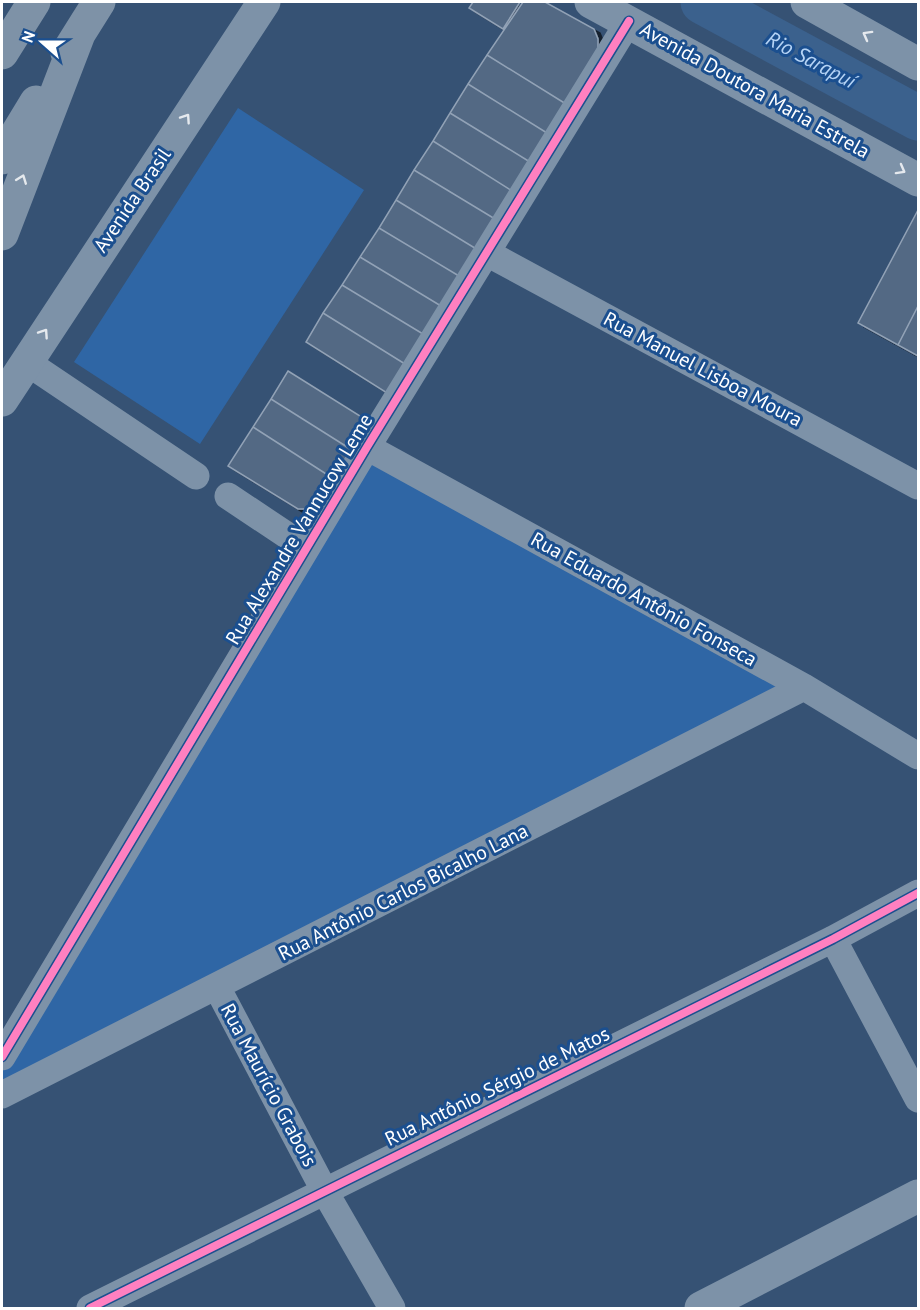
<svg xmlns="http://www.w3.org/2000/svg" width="920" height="1310" viewBox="0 0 920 1310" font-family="'PT Sans',sans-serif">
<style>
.green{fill:#2f66a5}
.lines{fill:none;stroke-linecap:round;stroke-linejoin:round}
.river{stroke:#3b618d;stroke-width:45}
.building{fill:#526984;stroke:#92a2b6;stroke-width:1.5;filter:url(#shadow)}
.minor{stroke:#7d92a8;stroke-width:27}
.tertiary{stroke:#7d92a8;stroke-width:33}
.motorway{stroke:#7e92a7;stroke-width:33}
.cycleway-casing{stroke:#1b4f8f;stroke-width:11}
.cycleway{stroke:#ff80c0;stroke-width:8}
.oneway{stroke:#e5e9ee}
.oneway2{stroke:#e5e9ed}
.labels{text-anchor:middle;stroke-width:6;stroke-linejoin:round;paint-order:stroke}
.street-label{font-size:20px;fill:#fff;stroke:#1b4f8f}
.water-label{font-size:21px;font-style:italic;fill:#b5d3f5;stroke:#1b4f8f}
</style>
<defs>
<filter id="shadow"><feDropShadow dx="6" dy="4" stdDeviation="0" flood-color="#0009"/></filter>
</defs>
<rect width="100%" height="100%" fill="#365274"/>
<!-- green -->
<path class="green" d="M238,108l126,82 -164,254 -126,-82z
M367,447l437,240 -802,408v-38z"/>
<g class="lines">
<!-- river -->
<path class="river" d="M703,2l215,116"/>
</g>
<!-- building -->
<path class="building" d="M473,2h47l-17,27 -34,-21z
M523,2h22l49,27 4,10v10l-32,55 -79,-49z
M487,55l79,49 -19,29 -79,-49z
M468,84l79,49 -17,29 -80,-49z
M450,113l80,49 -18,29 -79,-50z
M433,141l79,50 -17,28 -81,-49z
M414,170l81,49 -17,31 -82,-50z
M396,200l82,50 -19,26 -80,-48z
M918,210v96l-20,39 -40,-22z
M379,228l80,48 -18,30 -81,-49z
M360,257l81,49 -18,28 -81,-49z
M342,285l81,49 -18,30 -82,-51z
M918,306v50l-20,-11z
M323,313l82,51 -18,29 -81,-51z
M288,371l80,50 -16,29 -81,-51z
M271,399l81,51 -18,29 -81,-52z
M253,427l81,52 -21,30h-15l-70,-43z"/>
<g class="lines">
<!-- minor -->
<path class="minor" d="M487,253l431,233
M25,361l171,115
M367,447l437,240 114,69
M228,496l78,52
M833,939l85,160
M217,987l107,203 68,118
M2,1057l365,-610 262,-426
M2,1095l802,-408
M90,1308l743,-369 85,-46"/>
<!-- tertiary -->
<path class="tertiary" d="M591,2l327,178
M807,2l111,62
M2,400l262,-398
M701,1308l217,-112"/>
<!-- motorway -->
<path class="motorway" d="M2,53l32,-51
M67,53l32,-51
M2,158l34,-56
M2,234l77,-200"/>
<defs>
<path id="cycleway" d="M2,1057l365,-610 262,-426
M90,1308l743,-369 85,-46"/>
</defs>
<!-- cycleway casing -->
<use href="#cycleway" class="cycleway-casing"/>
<!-- cycleway -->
<use href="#cycleway" class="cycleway"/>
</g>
<!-- one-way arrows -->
<defs><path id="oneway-chevron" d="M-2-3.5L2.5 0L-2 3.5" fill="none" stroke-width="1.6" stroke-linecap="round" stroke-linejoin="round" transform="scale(1.5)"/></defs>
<g class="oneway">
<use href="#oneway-chevron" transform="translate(867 35) rotate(-151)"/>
<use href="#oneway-chevron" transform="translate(186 118) rotate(-56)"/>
<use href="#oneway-chevron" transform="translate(901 170) rotate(29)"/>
<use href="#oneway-chevron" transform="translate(44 333) rotate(-56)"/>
</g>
<use class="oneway2" href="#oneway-chevron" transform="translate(22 179) rotate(-69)"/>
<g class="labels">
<!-- street labels -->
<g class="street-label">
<text transform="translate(755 90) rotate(29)" y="7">Avenida Doutora Maria Estrela</text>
<text transform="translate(132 200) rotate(-56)" y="7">Avenida Brasil</text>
<text transform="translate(703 369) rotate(28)" y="7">Rua Manuel Lisboa Moura</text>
<text transform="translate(299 529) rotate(-59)" y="7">Rua Alexandre Vannucow Leme</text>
<text transform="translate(644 599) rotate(29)" y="7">Rua Eduardo Antônio Fonseca</text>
<text transform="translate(403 892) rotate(-27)" y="7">Rua Antônio Carlos Bicalho Lana</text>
<text transform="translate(269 1085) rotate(62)" y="7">Rua Maurício Grabois</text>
<text transform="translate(497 1086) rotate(-26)" y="7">Rua Antônio Sérgio de Matos</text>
</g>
<!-- water labels -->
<g class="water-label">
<text transform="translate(811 60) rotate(28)" y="7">Rio Sarapuí</text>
</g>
</g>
<!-- border -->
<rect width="920" height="1310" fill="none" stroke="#ffffff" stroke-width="6"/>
<!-- north arrow -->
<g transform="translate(42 42) rotate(291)" stroke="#1b4f8f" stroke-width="4.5" paint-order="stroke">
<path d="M0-4.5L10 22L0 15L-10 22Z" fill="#ffffff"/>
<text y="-9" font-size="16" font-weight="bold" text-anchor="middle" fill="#ffffff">N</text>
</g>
</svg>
